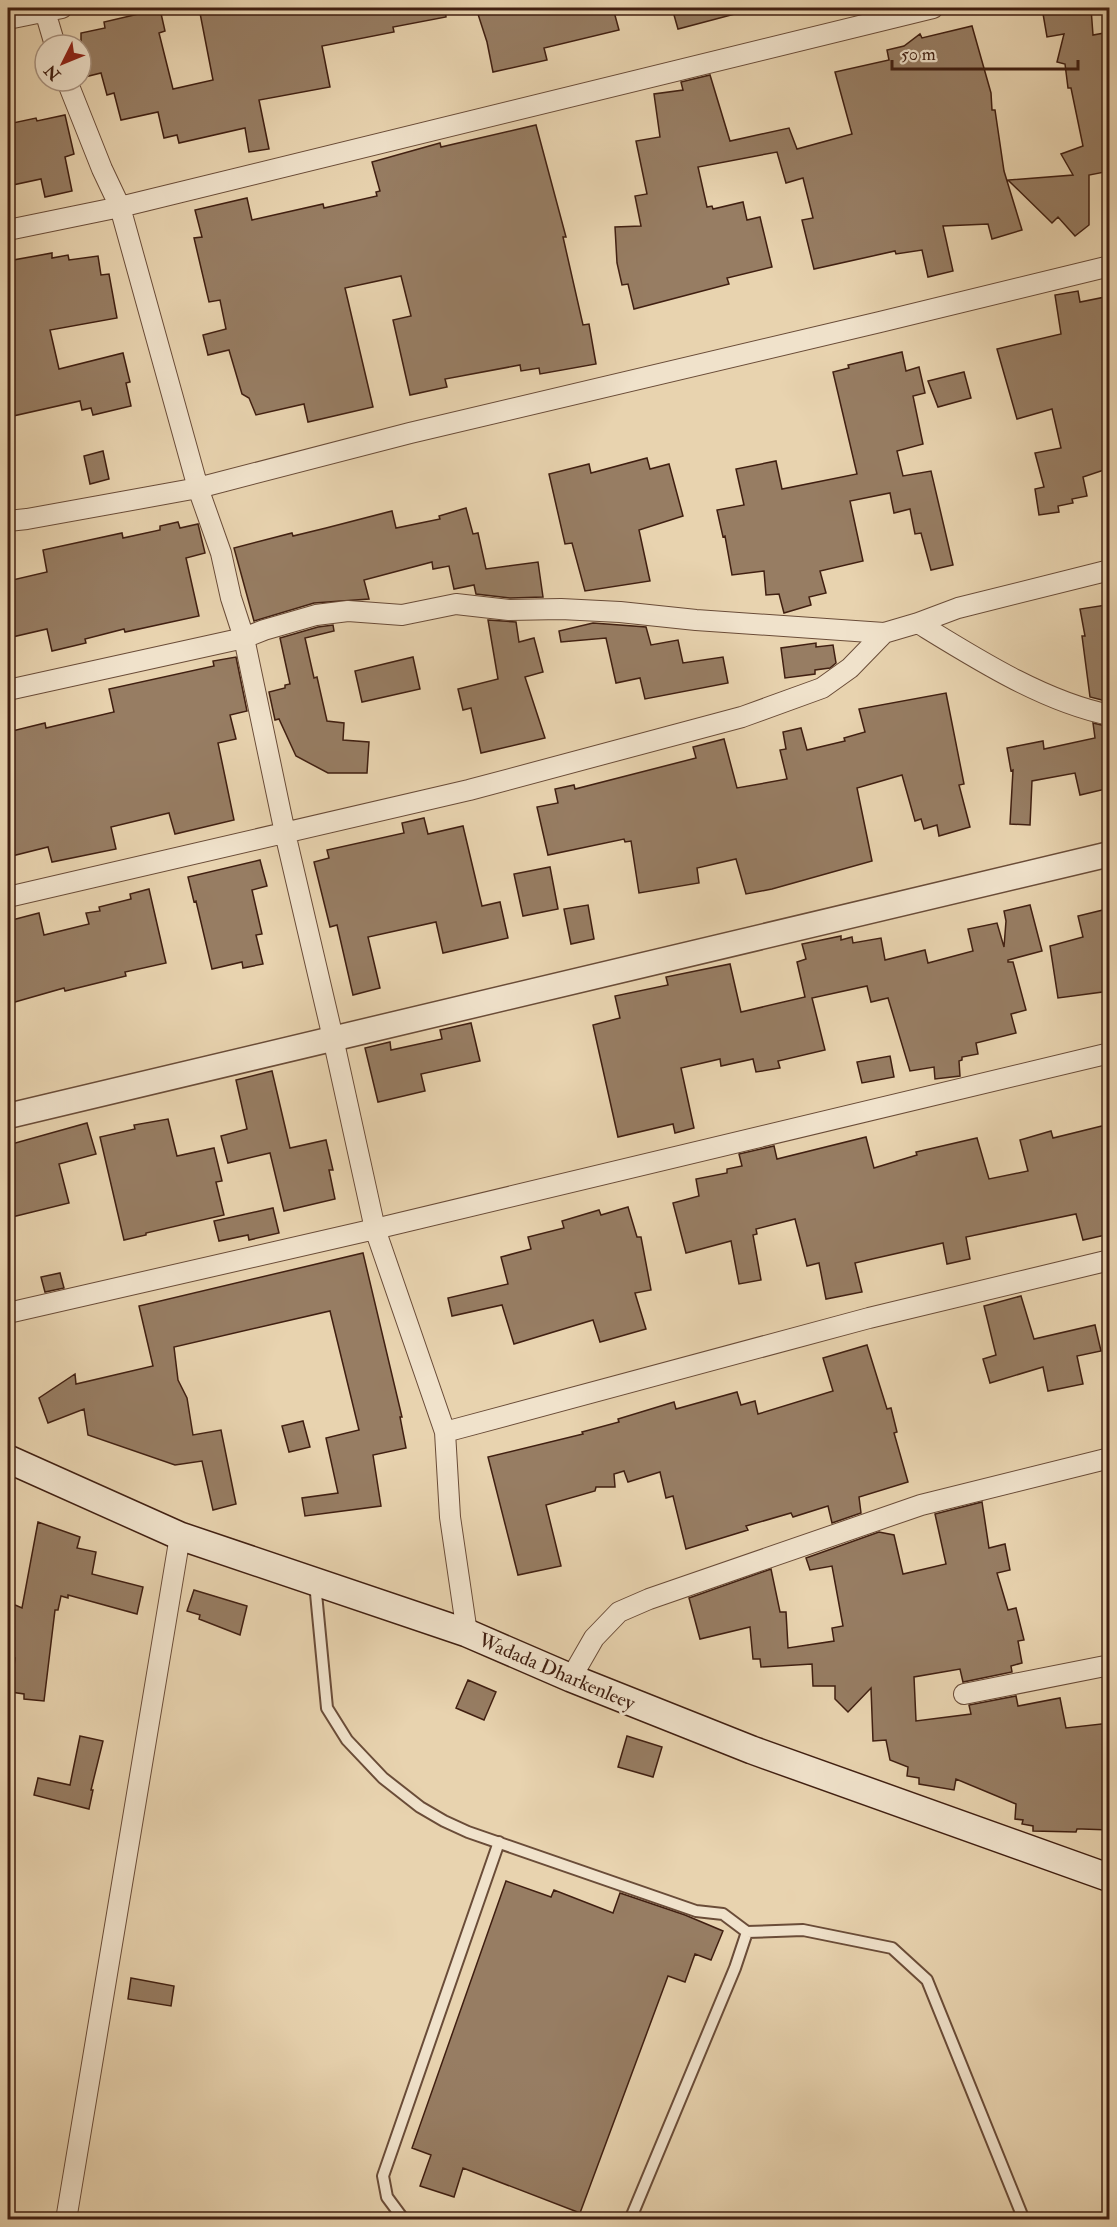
<svg xmlns="http://www.w3.org/2000/svg" width="1117" height="2227" viewBox="0 0 1117 2227" font-family="'IM FELL Double Pica',serif">
<style>
.building{fill:#977d63;stroke:#401f11;stroke-width:1.5}
.lines{fill:none;stroke-linecap:round;stroke-linejoin:round}
.service-casing{stroke:#6a4c38;stroke-width:14}
.minor-casing{stroke:#6a4c38;stroke-width:22}
.tertiary-casing{stroke:#6a4c38;stroke-width:27}
.secondary-casing{stroke:#401f11;stroke-width:30}
.service{stroke:#f0e2cb;stroke-width:10}
.minor{stroke:#f0e2cb;stroke-width:20}
.tertiary{stroke:#f0e2cb;stroke-width:24}
.secondary{stroke:#f0e2cb;stroke-width:27}
.labels{text-anchor:middle;stroke-width:6;stroke-linejoin:round;paint-order:stroke}
.street-label{font-size:20px;fill:#401f11;stroke:#f0e2cb}
</style>
<rect width="100%" height="100%" fill="#e8d3af"/>
<filter id="stains"><feTurbulence type="fractalNoise" baseFrequency=".00333" numOctaves="4"/><feColorMatrix values="0 0 0 0 .2 0 0 0 0 .09 0 0 0 0 .02 0 0 0 .5 -.17"/></filter>
<radialGradient id="worn" r=".72"><stop offset=".6" stop-color="#630" stop-opacity="0"/><stop offset="1" stop-color="#630" stop-opacity=".3"/></radialGradient>
<!-- building -->
<path class="building" d="M199,8h246l1,9 -53,10 1,5 -72,14 8,41 -71,13 10,49 -20,3 -4,-24 -66,15 -2,-8 -13,3 -6,-26 -37,8 -7,-27 -7,2 -6,-22 -20,5v-45l24,-5 -1,-6 56,-13 5,22 -6,2 14,56 40,-9z
M476,8h137l6,22 -75,18 3,12 -54,12 -6,-30z
M672,8h62l1,6 -57,15z
M1042,8h49l2,27 17,-3v139l-21,4v50l-14,11 -17,-19 -6,6 -44,-43 65,-5 -12,-21 22,-8 -12,-58h-3l-3,-24 -8,-2 7,-28 -17,3z
M972,26l19,67 1,17h3l9,61 18,59 -30,9 -4,-15 -45,2 10,45 -25,6 -6,-27 -26,4 -1,-3 -81,18 -12,-49 11,-2 -10,-40 -17,5 -9,-31 -79,15 9,40 5,-1 1,3 30,-7 4,18 13,-3 12,50 -45,11 2,6 -95,25 -6,-25 -6,1 -5,-22 -2,-36 26,-1 -6,-30 12,-2 -11,-53 24,-4 -6,-43 29,-4 -2,-8 29,-7 20,66 59,-13 8,21 55,-15 -17,-62 54,-12 -2,-10 17,-4 16,-12 2,4z
M65,115l9,39 -9,3 7,34 -27,6 -4,-18 -33,7v-62l28,-6 1,3z
M536,125l30,112h-3l20,88 6,-1 7,40 -56,10 -1,-6 -18,3 -1,-6 -75,14 2,8 -37,8 -17,-75 18,-4 -10,-40 -56,12 28,119 -65,15 -4,-18 -48,11 -7,-17 -7,-4 -13,-44 -21,5 -5,-20 23,-6 -6,-29 -11,2 -15,-64 8,-1 -7,-27 52,-12 5,22 71,-16 1,4 53,-12 -1,-4 4,-1 -8,-29 68,-19 1,4z
M52,253v5l16,-3 1,5 29,-4 3,19 8,-1 8,44 -67,12 9,39 64,-16 7,29 -4,1 5,23 -38,9 -2,-7 -9,2 -2,-9 -67,15 -5,-23v-132z
M1078,291l2,11 30,-6v64l-7,29 7,1v78l-27,9 4,19 -15,3 1,4 -15,3 1,6 -20,3 -4,-26 9,-2 -9,-34 26,-5 -9,-39 -35,10 -20,-70 64,-15 -6,-39z
M902,352l4,19 13,-4 6,26 -12,3 10,48 -26,7 6,25 28,-5 22,94 -22,5 -10,-37 -6,1 -5,-25 -16,4 -4,-20 -40,8 13,60 -43,10 6,22 -17,4 2,8 -27,8 -5,-19 -13,1 -2,-24 -32,4 -7,-39 -2,1 -6,-27 27,-5 -8,-36 40,-8 6,28 75,-15 -24,-102 16,-4 -1,-3z
M964,372l7,26 -33,9 -10,-26z
M103,451l6,28 -19,5 -6,-28z
M647,458l3,11 19,-5 14,52 -44,14 11,51 -65,10 -13,-48 -7,1 -16,-70 40,-10 2,9z
M466,508l7,26 5,-1 8,36 52,-7 5,35 -33,1 -34,-4 -2,-9 -20,4 -5,-23 -16,3 -1,-7 -68,18 5,19 -55,4 -60,18 -20,-73 58,-15 1,3 33,-8 66,-17 4,17 44,-9 -1,-3z
M178,522l2,6 18,-4 7,29 -19,5 13,58 -74,16 -1,-3 -39,10 1,4 -34,8 -5,-22 -39,9v-57l39,-9 -4,-22 79,-17 1,5 37,-8v-4z
M1106,605l4,20v77l-20,-5 -8,-61h3l-5,-27z
M488,620l28,2 3,20 15,-4 9,34 -18,5 20,61 -64,15 -10,-45 -8,2 -5,-21 40,-10z
M593,623l53,4 5,18 27,-5 5,23 40,-6 5,26 -83,16 -5,-21 -24,5 -10,-45 -45,4 -2,-11z
M333,625l1,6 -29,7 9,40 3,-1 10,44 17,2 -1,17 26,2 -2,31h-39l-32,-17 -17,-37 -4,1 -6,-28 16,-4v-3l5,-1 -10,-46 38,-11z
M816,643v4l17,-2 3,18 -6,5 -15,2v4l-30,4 -4,-30z
M236,657l11,54 -17,4 6,24 -18,4 16,77 -59,14 -6,-21 -58,14 5,22 -64,13 -4,-15 -40,10v-125l37,-9 1,5 68,-16 -5,-23 105,-23 -1,-5z
M413,657l7,32 -58,13 -7,-31z
M946,693l18,91 -5,1 11,42 -31,9 -2,-11 -13,4 -3,-10 -6,2 -13,-46 -45,13 15,73 -100,28 -26,5 -10,-35 -39,9 2,15 -60,10 -8,-52 -6,1 -1,-3 -76,16 -11,-48 21,-4 -3,-14 19,-4 1,4 121,-31 -3,-11 31,-8 13,49 50,-9 -7,-29 6,-1 -3,-17 18,-4 6,22 38,-9 -1,-3 21,-6 -6,-23z
M1093,723l17,4v61l-30,7 -5,-22 -43,8 -2,44 -20,-1 3,-54 -2,1 -4,-23 36,-7 1,8 51,-11z
M424,818l4,16 35,-8 19,80 18,-4 8,36 -65,15 -7,-31 -68,15 12,51 -27,7 -16,-70 -7,2 -16,-65 15,-4 -2,-8 77,-17 -2,-10z
M260,860l7,26 -15,4 10,44 -6,1 7,29 -20,4 -1,-6 -30,7 -16,-68 -2,1 -6,-25z
M550,867l8,42 -35,7 -9,-42z
M149,889l17,74 -41,9 1,4 -61,15 -1,-3 -56,16v-83l31,-8 5,22 45,-11 -3,-11 14,-2 -1,-4 32,-8 -1,-5z
M588,905l6,34 -23,5 -7,-35z
M1030,905l12,46 -34,9v2h5l13,48 -15,4 5,19 -40,10 2,11 -16,3v3l-3,1 1,15 -25,3 -1,-12 -24,4 -22,-73 -17,4 -4,-16 -55,12 13,52 -47,11 2,7 -24,4 -3,-13 -32,7 -1,-7 -39,9 13,60 -19,5 -2,-9 -55,13 -25,-112 27,-7 -5,-22 53,-11 -2,-8 64,-13 11,48 64,-15 -8,-35 9,-3 -4,-15 39,-8v4l11,-3 1,6 28,-5 4,22 40,-10 3,13 45,-12 -5,-22 29,-6 7,24 2,-26 -2,-10z
M1103,910l7,24v57l-52,7 -8,-52 33,-9 -5,-21z
M471,1023l9,38 -59,13 4,17 -47,11 -13,-54 25,-6 1,8 51,-11 -2,-9z
M890,1056l4,21 -32,6 -5,-21z
M272,1071l18,77 36,-8 7,30h-4l6,29 -51,12 -14,-58 -42,10 -7,-27 26,-7 -11,-49z
M168,1119l9,37 37,-8 8,33 -6,1 8,33 -78,18v2l-22,5 -24,-103 35,-8 -1,-4z
M87,1123l9,31 -37,10 10,39 -61,15v-73z
M1110,1124v110l-27,6 -7,-26 -110,23 4,22 -23,5 -4,-21 -71,16 -17,4 7,29 -36,7 -7,-36 -12,3 -12,-47 -39,10 1,5 -4,1 8,45 -22,4 -8,-43 -45,12 -13,-50 26,-7 -3,-17 31,-6v-4l15,-3 -3,-12 35,-8 3,13 89,-22 8,31 43,-13 -1,-3 61,-14 12,41 39,-8 -8,-31 31,-9 2,7z
M628,1207l9,30h4l10,53 -16,3 11,36 -46,13 -7,-22 -79,24 -12,-39 -50,11 -4,-18 60,-14 -7,-27 30,-8 -3,-12 36,-9 -2,-7 37,-11 2,5z
M273,1208l6,25 -30,7 -1,-5 -29,6 -5,-20z
M363,1253l39,164h-2l6,31 -33,7 8,51 -76,10 -3,-18 36,-5 -12,-55 33,-8 -29,-119 -156,36 4,33 9,18 6,37 28,-5 15,74 -23,6 -11,-49 -27,4 -87,-30 -4,-26 -36,14 -9,-25 36,-24 1,10 77,-18 -14,-60z
M60,1273l4,15 -19,4 -4,-15z
M1021,1296l13,43 61,-14 6,26 -24,5 6,28 -35,7 -5,-24 -53,16 -7,-24 13,-4 -12,-49z
M867,1345l20,64 4,-1 6,24 -3,1 14,49 -49,15 2,16 -29,10 -4,-17 -35,11 -2,-4 -45,13 2,4 -62,19 -13,-53 -7,2 -6,-26 -32,10 -4,-11 -10,3 1,13h-19l-1,4 -49,14 15,61 -43,9 -30,-118 95,-23 -1,-2 37,-10 -1,-3 56,-17 2,7 61,-17 4,13 14,-4 3,13 75,-23 -10,-33z
M303,1421l7,26 -21,5 -7,-26z
M982,1502l7,46 16,-4 5,26 -13,3 11,37 8,-2 8,32 -6,1 4,22 -11,3 1,6 -49,10 -3,-13 -46,8 2,44 55,-7 -2,-9 47,-9 2,10 42,-8 6,30 44,-5v107l-28,-1h-5l-1,3 -43,-1v-5l-11,-2 1,-4 -8,-1 1,-15 -60,-25 -2,11 -35,-6v-6l-12,-2 1,-9 -18,-7 -4,-20 -13,1 -2,-53 -23,24 -13,-13v-13h-22l-1,-22 -51,3 -1,-8h-7l-3,-32 -50,12 -11,-41 82,-29 9,43h6l2,36 46,-7 -2,-13 11,-2 -11,-60 -22,4 -4,-12 73,-26 15,3 9,39 43,-10 -11,-50z
M38,1522l42,15 -3,11 19,4 -4,22 51,13 -6,27 -69,-19v3l-7,-2 -3,14h-3l-11,91 -20,-2v-5l-13,-2 4,-34h-7v-56l14,6z
M194,1590l53,16 -7,29 -41,-16 1,-4 -13,-4z
M468,1680l28,12 -12,28 -28,-12z
M80,1736l23,5 -12,49h2l-4,19 -55,-14 4,-17 32,7z
M627,1736l35,11 -9,30 -35,-10z
M506,1881l45,16 3,-7 59,23 7,-20 65,22 38,16 -12,29 -16,-6 -10,28 -17,-6 -88,237 -117,-45 -9,29 -34,-11 11,-31 -19,-7z
M131,1978l43,8 -3,20 -43,-7z"/>
<g class="lines">
<defs>
<path id="service" d="M315,1583l12,125 20,32 36,38 37,29 24,14 24,11 228,79 27,3 24,18 56,-2 89,18 35,32 97,240
M404,2220l-17,-23 -4,-21 116,-334
M630,2220l105,-252 12,-36"/>
<path id="minor" d="M44,8l11,37
M8,19l54,-11
M67,81l35,88 18,38 78,281 23,65 10,45 13,40 41,195 48,205 42,191 70,203 5,85 17,116
M8,230l112,-23 813,-199
M8,521l19,-2 171,-31 212,-55 470,-111 230,-56
M918,623c57,35 126,79 192,92
M8,690l236,-52 20,-8 52,-15 32,-4 54,4 54,-11 53,6 52,-1 59,3 76,8 188,13
M8,897l461,-107 273,-73 80,-29 28,-20 34,-35 34,-10 40,-15 152,-38
M8,1313l367,-84 735,-176
M445,1432l424,-114 241,-58
M571,1678l23,-40 25,-26 30,-13 272,-94 189,-47
M964,1694l146,-29
M66,2220l114,-684"/>
<path id="tertiary" d="M8,1116l1102,-262"/>
<path id="secondary" d="M8,1459l172,77 287,97 104,45 181,72 358,128"/>
</defs>
<!-- service casing -->
<use href="#service" class="service-casing"/>
<!-- minor casing -->
<use href="#minor" class="minor-casing"/>
<!-- tertiary casing -->
<use href="#tertiary" class="tertiary-casing"/>
<!-- secondary casing -->
<use href="#secondary" class="secondary-casing"/>
<!-- service -->
<use href="#service" class="service"/>
<!-- minor -->
<use href="#minor" class="minor"/>
<!-- tertiary -->
<use href="#tertiary" class="tertiary"/>
<!-- secondary -->
<use href="#secondary" class="secondary"/>
</g>
<g class="labels">
<!-- street labels -->
<g class="street-label">
<text transform="translate(557 1671) rotate(23)" y="7">Wadada Dharkenleey</text>
</g>
</g>
<!-- margin -->
<rect width="1117" height="2227" fill="none" stroke="#e8d3af" stroke-width="30"/>
<rect x="9" y="9" width="1099" height="2209" fill="none" stroke="#401f11" stroke-width="3"/>
<rect x="15" y="15" width="1087" height="2197" fill="none" stroke="#401f11" stroke-width="1.5"/>
<!-- north arrow -->
<g transform="translate(63 63) rotate(227)"><circle r="28" fill="#f0e2cb" stroke="#aa9481" stroke-width="1.5"/>
<path d="M0-4.5L10 22L0 15L-10 22Z" fill="#8f2418"/>
<text y="-9" font-size="16" font-weight="bold" text-anchor="middle" fill="#401f11">N</text>
</g>
<!-- scale -->
<path d="M892 60v9h186v-9" fill="none" stroke="#401f11" stroke-width="3"/>
<text x="901" y="60" font-size="18" fill="#401f11" stroke="#f0e2cb" stroke-width="4.5" paint-order="stroke">50 m</text>
<rect width="100%" height="100%" filter="url(#stains)"/>
<rect width="100%" height="100%" fill="url(#worn)"/>
</svg>
